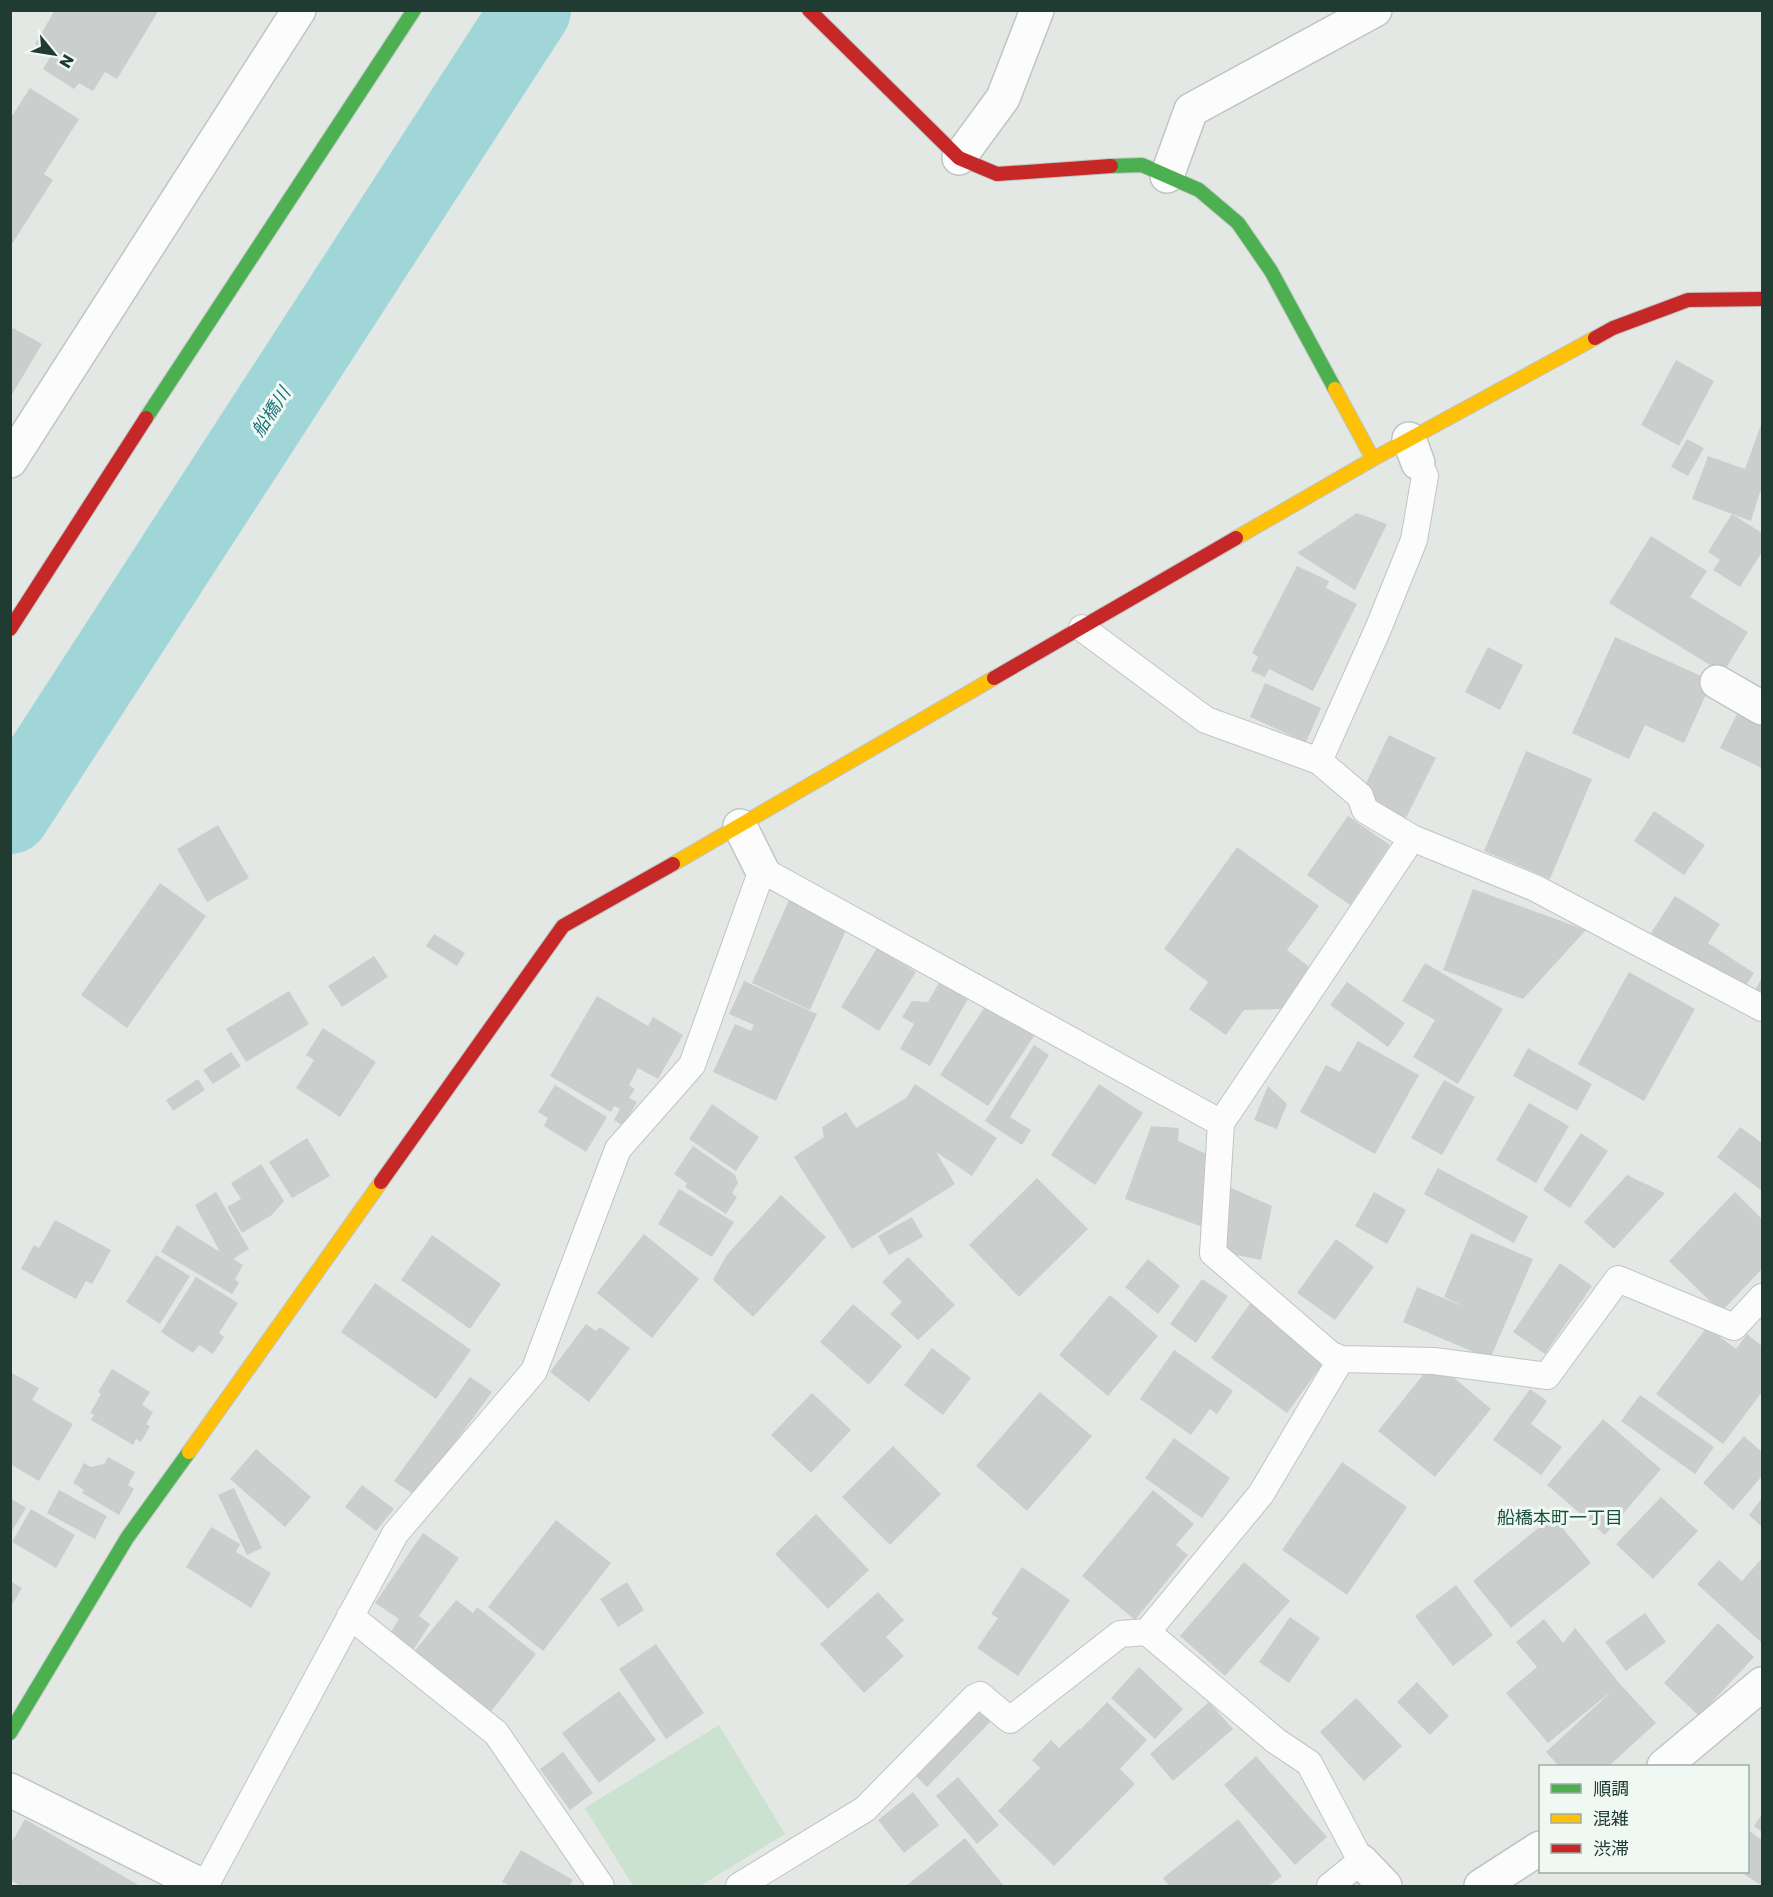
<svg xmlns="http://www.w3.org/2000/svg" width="1773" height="1897" viewBox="0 0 1773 1897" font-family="Poppins,'Noto Sans JP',sans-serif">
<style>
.green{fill:#cbe2d0}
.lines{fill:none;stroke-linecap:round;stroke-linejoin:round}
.river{stroke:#a1d6d8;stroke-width:80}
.building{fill:#cacfcd}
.lane-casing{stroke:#c0c5c2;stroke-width:28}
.street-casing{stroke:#c0c5c2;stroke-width:36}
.fast-casing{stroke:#bec6c2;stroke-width:16}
.slow-casing{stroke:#bec6c2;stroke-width:16}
.jam-casing{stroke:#bec6c2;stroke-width:16}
.lane{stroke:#fbfcfb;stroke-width:26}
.street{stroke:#fbfcfb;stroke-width:33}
.fast{stroke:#4caf50;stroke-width:14}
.slow{stroke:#ffc107;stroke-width:14}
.jam{stroke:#c62828;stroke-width:14}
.labels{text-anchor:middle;stroke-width:6;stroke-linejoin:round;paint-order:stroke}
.water-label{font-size:18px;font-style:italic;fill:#18747b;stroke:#f0f8f3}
.neighbourhood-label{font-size:18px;fill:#1b4f3d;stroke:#f0f8f3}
</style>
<rect width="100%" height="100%" fill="#e3e8e5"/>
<!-- green -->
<path class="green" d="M719,1725l66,109 -85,52h-67l-48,-78z"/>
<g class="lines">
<!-- river -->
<path class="river" d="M10,814l521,-804"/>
</g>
<!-- building -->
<path class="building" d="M55,10h104l-42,69 -12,-7 -12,19 -14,-8 -5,6 -31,-20 9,-15 -17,-10z
M30,88l49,31 -35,55 9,6 -43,67v-128z
M13,328l29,16 -32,54v-66z
M1676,360l38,21 -35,65 -38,-21z
M1762,422v71l-2,-1 -9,29 -59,-22 16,-43 37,13z
M1687,439l17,9 -16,28 -17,-9z
M1357,513l30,11 -32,66 -58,-37z
M1732,514l30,19v19l-22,35 -27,-17 7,-10 -12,-8z
M1651,536l56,35 -17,26 58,35 -25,41 -114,-70z
M1297,566l32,15 -3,7 31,16 -44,87 -44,-22 -4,8 -14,-6 7,-14 -6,-4z
M1615,637l97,44 -28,62 -39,-18 -16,34 -57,-26z
M1488,647l35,18 -23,45 -35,-18z
M1265,683l56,25 -15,34 -56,-25z
M1737,714l25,12v42l-42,-20z
M1389,735l47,23 -30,60 -46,-22z
M1526,751l66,28 -42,100 -66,-28z
M1654,811l51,34 -21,30 -50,-34z
M1348,816l42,29 -40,60 -43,-30z
M218,825l31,53 -42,24 -30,-53z
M1237,847l82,59 -32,44 25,19 -30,40 -38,1 -18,25 -37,-26 19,-27 -44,-33z
M160,883l46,33 -79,112 -46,-33z
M1473,889l113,41 -63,69 -80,-29z
M1675,896l45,28 -12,19 46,30 -12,18 -91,-58z
M789,900l59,26 -38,84 -58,-27z
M434,934l31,19 -8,13 -31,-20z
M877,948l39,24 -37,59 -38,-24z
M374,956l14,21 -46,30 -14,-21z
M1425,963l78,46 -45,75 -45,-27 22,-37 -33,-19z
M1629,972l66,37 -51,92 -66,-37z
M1762,977v22l-9,-5z
M744,981l73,33 -41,87 -63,-29 22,-48 16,7 3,-6 -25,-11z
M940,981l29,16 -39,69 -30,-17 14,-25 -12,-7 10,-16 16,1z
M1347,982l58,41 -17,24 -58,-42z
M289,991l20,33 -63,38 -20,-33z
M597,996l51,30 5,-9 30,18 -25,44 -20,-11 -9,17 6,4 -6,9 8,4 -14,24 -9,-6 6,-11 -6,-3 -3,6 -61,-36z
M988,1002l48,31 -48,73 -48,-31z
M323,1028l53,34 -36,55 -44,-29 18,-28 -8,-5z
M1358,1041l61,34 -44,79 -75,-42 26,-47 14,7z
M1034,1045l15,10 -39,62 21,13 -9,15 -37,-24z
M1528,1048l64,36 -15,27 -64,-35z
M231,1052l10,14 -28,18 -10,-14z
M198,1079l7,11 -32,21 -7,-11z
M1444,1080l31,17 -33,58 -31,-17z
M915,1084l82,54 -25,38 -36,-24 19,32 -103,65 -58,-92 30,-20 -2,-10 24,-15 10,16 50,-30z
M1099,1084l44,29 -48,72 -44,-30z
M555,1085l52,32 -21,35 -42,-26 4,-8 -10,-6z
M1268,1086l19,18 -10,25 -23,-9z
M1529,1103l40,23 -33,57 -40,-23z
M712,1104l47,33 -23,34 -47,-32z
M1151,1126l28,2 -1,13 33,15 -8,71 -78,-28z
M1740,1127l22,16v48l-45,-34z
M1581,1133l27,18 -38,57 -27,-18z
M307,1138l23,38 -38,22 -23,-36z
M693,1146l42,29 3,8 -6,10 5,4 -11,17 -41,-27 2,-4 -13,-9z
M261,1164l23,37 -12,14 -30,18 -15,-26 14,-8 -10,-16z
M1438,1168l90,48 -14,27 -90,-49z
M1627,1175l38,18 -51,56 -30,-27z
M1037,1178l51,51 -69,68 -50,-52z
M1229,1187l43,19 -11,54 -44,-9z
M679,1189l55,33 -22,35 -54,-33z
M216,1192l33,57 -16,10 10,6 -8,14 4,4 -7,11 -71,-42 16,-27 43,27 -25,-47z
M1374,1192l32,18 -19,34 -32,-18z
M1735,1192l27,27v50l-41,43 -52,-51z
M781,1195l45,42 -73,80 -40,-37 13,-24z
M912,1217l11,20 -34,18 -11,-19z
M55,1220l56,30 -19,34 -6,-3 -10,18 -55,-30 13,-24 5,3z
M1471,1233l62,26 -43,100 -87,-37 14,-35 50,21 -23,-11z
M644,1234l55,45 -47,59 -55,-45z
M432,1235l69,49 -31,45 -69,-49z
M1336,1239l38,28 -39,53 -38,-27z
M156,1255l34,21 -30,48 -34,-22z
M908,1257l47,48 -37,35 -28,-26 12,-12 -20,-20z
M1148,1259l32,27 -22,28 -33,-27z
M1560,1263l32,23 -47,68 -32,-22z
M196,1277l42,26 -19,30 5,4 -11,17 -14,-9 -6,8 -32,-21z
M1202,1279l26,17 -32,47 -26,-19z
M375,1283l96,67 -35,49 -95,-67z
M1110,1295l48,41 -50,60 -49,-41z
M1254,1298l76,56 -43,59 -76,-55z
M853,1304l49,42 -33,39 -49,-43z
M586,1324l10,7 4,-4 30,21 -41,54 -39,-30z
M1707,1327l29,22 11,-15 15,12v46l-39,52 -67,-50z
M932,1348l39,30 -28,37 -39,-30z
M1174,1350l59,41 -16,23 -7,-5 -19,26 -51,-36z
M1434,1361l57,48 -56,68 -57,-46z
M112,1369l38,23 -8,13 11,7 -7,12 4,2 -9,16 -5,-3 -3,6 -42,-25 3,-5 -4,-2 11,-19 -3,-2z
M10,1372l29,16 -7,12 41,24 -34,57 -29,-17z
M470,1377l22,15 -76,104 -22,-15z
M1530,1389l17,12 -16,23 31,23 -21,28 -48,-35z
M1040,1392l52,44 -65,75 -51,-45z
M812,1393l39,37 -40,43 -40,-38z
M1640,1395l74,52 -19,27 -74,-53z
M1603,1419l58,50 -56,66 -58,-50z
M1744,1436l18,16v24l-29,34 -30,-27z
M1174,1438l56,40 -28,40 -57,-40z
M893,1446l48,48 -51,51 -48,-48z
M256,1449l55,48 -26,30 -55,-48z
M108,1457l27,15 -7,13 6,4 -15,26 -37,-22 2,-3 -11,-7 11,-20 7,4 13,-3z
M1342,1462l65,45 -60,88 -65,-45z
M362,1485l32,24 -18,22 -31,-24z
M234,1488l28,60 -15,7 -29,-60z
M59,1490l48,26 -12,23 -48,-26z
M1153,1490l41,34 -18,21 12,10 -53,65 -53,-44z
M1661,1497l37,34 -45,48 -37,-35z
M10,1498l16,10 -16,26z
M1762,1498v29l-13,-12z
M31,1509l44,26 -19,33 -44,-26z
M816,1514l53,56 -41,39 -53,-55z
M1553,1516l38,47 -80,65 -38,-47z
M556,1520l55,43 -68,88 -55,-44z
M211,1527l29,17 -4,8 35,21 -20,35 -65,-41z
M423,1533l36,25 -40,58 11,8 -16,25 -24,-16 9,-14 -24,-16z
M1762,1558v85l-65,-59 22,-24 23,21z
M1244,1562l46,39 -65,75 -45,-40z
M1022,1567l48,33 -52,76 -41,-28 21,-30 -7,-4z
M10,1581l12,7 -12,20z
M627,1582l17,28 -26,17 -18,-28z
M1456,1585l37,50 -40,31 -38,-50z
M878,1592l26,28 -18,17 18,19 -40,37 -44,-49z
M456,1600l17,13 4,-6 59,47 -47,60 -76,-61z
M1645,1613l21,29 -40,29 -21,-29z
M1290,1617l30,21 -31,45 -30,-21z
M1544,1619l19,24 12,-15 45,56 36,39 -47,43h-50l-13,-14 67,-62 -65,53 -42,-50 31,-26 -21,-25z
M1718,1623l36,34 -55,59 -35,-33z
M656,1644l48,69 -38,26 -47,-70z
M1139,1667l44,42 -28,30 -44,-41z
M1417,1682l32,34 -19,19 -33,-33z
M619,1691l37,49 -57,43 -37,-50z
M974,1698l20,20 -67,69 -21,-21z
M1356,1698l46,48 -38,35 -44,-49z
M1107,1702l40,38 -27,29 15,15 -81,82 -56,-55 42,-43 -8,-8 19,-20 8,8 20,-19 1,1z
M1209,1702l24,27 -60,52 -23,-27z
M563,1752l30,41 -23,17 -30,-41z
M1256,1756l71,81 -32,28 -71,-80z
M958,1777l41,48 -22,19 -41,-48z
M913,1792l26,33 -35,28 -26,-33z
M1762,1814v18l-8,-6z
M25,1819l115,67h-119l-11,-6v-35z
M1238,1819l44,57 -13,10h-100l-6,-8z
M1748,1830l14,10v46l-21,-14h7z
M965,1838l39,48h-98z
M521,1850l52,30 -4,6h-59l-8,-4z"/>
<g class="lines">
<defs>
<path id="lane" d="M1418,463l7,13 -11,64 -36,89 -59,132 41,35 5,14 47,28 123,50 227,120
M1082,628l124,92 113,41
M1221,1123l191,-285
M350,1616l146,117 105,153
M205,1886l190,-352 139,-163 84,-222 74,-84 70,-195 459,253 -8,130 117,101 11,5
M739,1886l126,-77 109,-111 6,-3 30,25 110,-86 27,-2
M1330,1886l31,-25 -52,-98 -33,-22 -129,-109 114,-138 80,-135 93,2 113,15 71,-97 116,48 28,-30"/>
<path id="street" d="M959,158l44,-60 34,-88
M1167,176l24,-66 184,-100
M1409,439l9,24
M10,461l289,-451
M1717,682l45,26
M740,826l22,44
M1664,1766l98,-82
M10,1790l193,96
M1361,1861l24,25
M1481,1886l59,-38"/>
<path id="fast" d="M1111,166l31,-1 57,25 39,33 33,48 64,118
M146,418l268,-408
M10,1733l117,-195 62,-86"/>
<path id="slow" d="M1335,389l38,70
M1236,538l137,-79 222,-121
M673,864l321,-186
M189,1452l192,-270"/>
<path id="jam" d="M809,10l150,148 38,16 114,-8
M1595,338l18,-10 75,-28 74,-1
M10,629l136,-211
M994,678l242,-140
M381,1182l182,-256 110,-62"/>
</defs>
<!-- lane casing -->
<use href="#lane" class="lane-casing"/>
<!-- street casing -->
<use href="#street" class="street-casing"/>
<!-- fast casing -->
<use href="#fast" class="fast-casing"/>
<!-- slow casing -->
<use href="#slow" class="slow-casing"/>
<!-- jam casing -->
<use href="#jam" class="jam-casing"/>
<!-- lane -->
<use href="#lane" class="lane"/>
<!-- street -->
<use href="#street" class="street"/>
<!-- fast -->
<use href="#fast" class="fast"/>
<!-- slow -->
<use href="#slow" class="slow"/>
<!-- jam -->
<use href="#jam" class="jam"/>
</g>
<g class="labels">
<!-- water labels -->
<g class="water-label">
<text transform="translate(271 412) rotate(-57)" y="6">船橋川</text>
</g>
<!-- neighbourhood labels -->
<g class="neighbourhood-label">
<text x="1560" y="1524">船橋本町一丁目</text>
</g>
</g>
<!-- border -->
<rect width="1773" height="1897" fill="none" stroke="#203c32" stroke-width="24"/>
<!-- legend -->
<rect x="1539" y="1765" width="210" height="108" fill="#f0f8f3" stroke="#9dada6" stroke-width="1.5"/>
<rect x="1551" y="1784" width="30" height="9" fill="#4caf50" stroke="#9dada6" stroke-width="1.5"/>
<text x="1593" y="1795" font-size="18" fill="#203c32">順調</text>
<rect x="1551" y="1814" width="30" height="9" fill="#ffc107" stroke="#9dada6" stroke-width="1.5"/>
<text x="1593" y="1825" font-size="18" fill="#203c32">混雑</text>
<rect x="1551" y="1844" width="30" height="9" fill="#c62828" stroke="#9dada6" stroke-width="1.5"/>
<text x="1593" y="1855" font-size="18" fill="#203c32">渋滞</text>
<!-- north arrow -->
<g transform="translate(54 54) rotate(120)" stroke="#f0f8f3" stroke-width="4.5" paint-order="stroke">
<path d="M0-4.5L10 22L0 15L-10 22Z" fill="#203c32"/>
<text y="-9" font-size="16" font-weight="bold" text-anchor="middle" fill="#203c32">N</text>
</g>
</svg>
